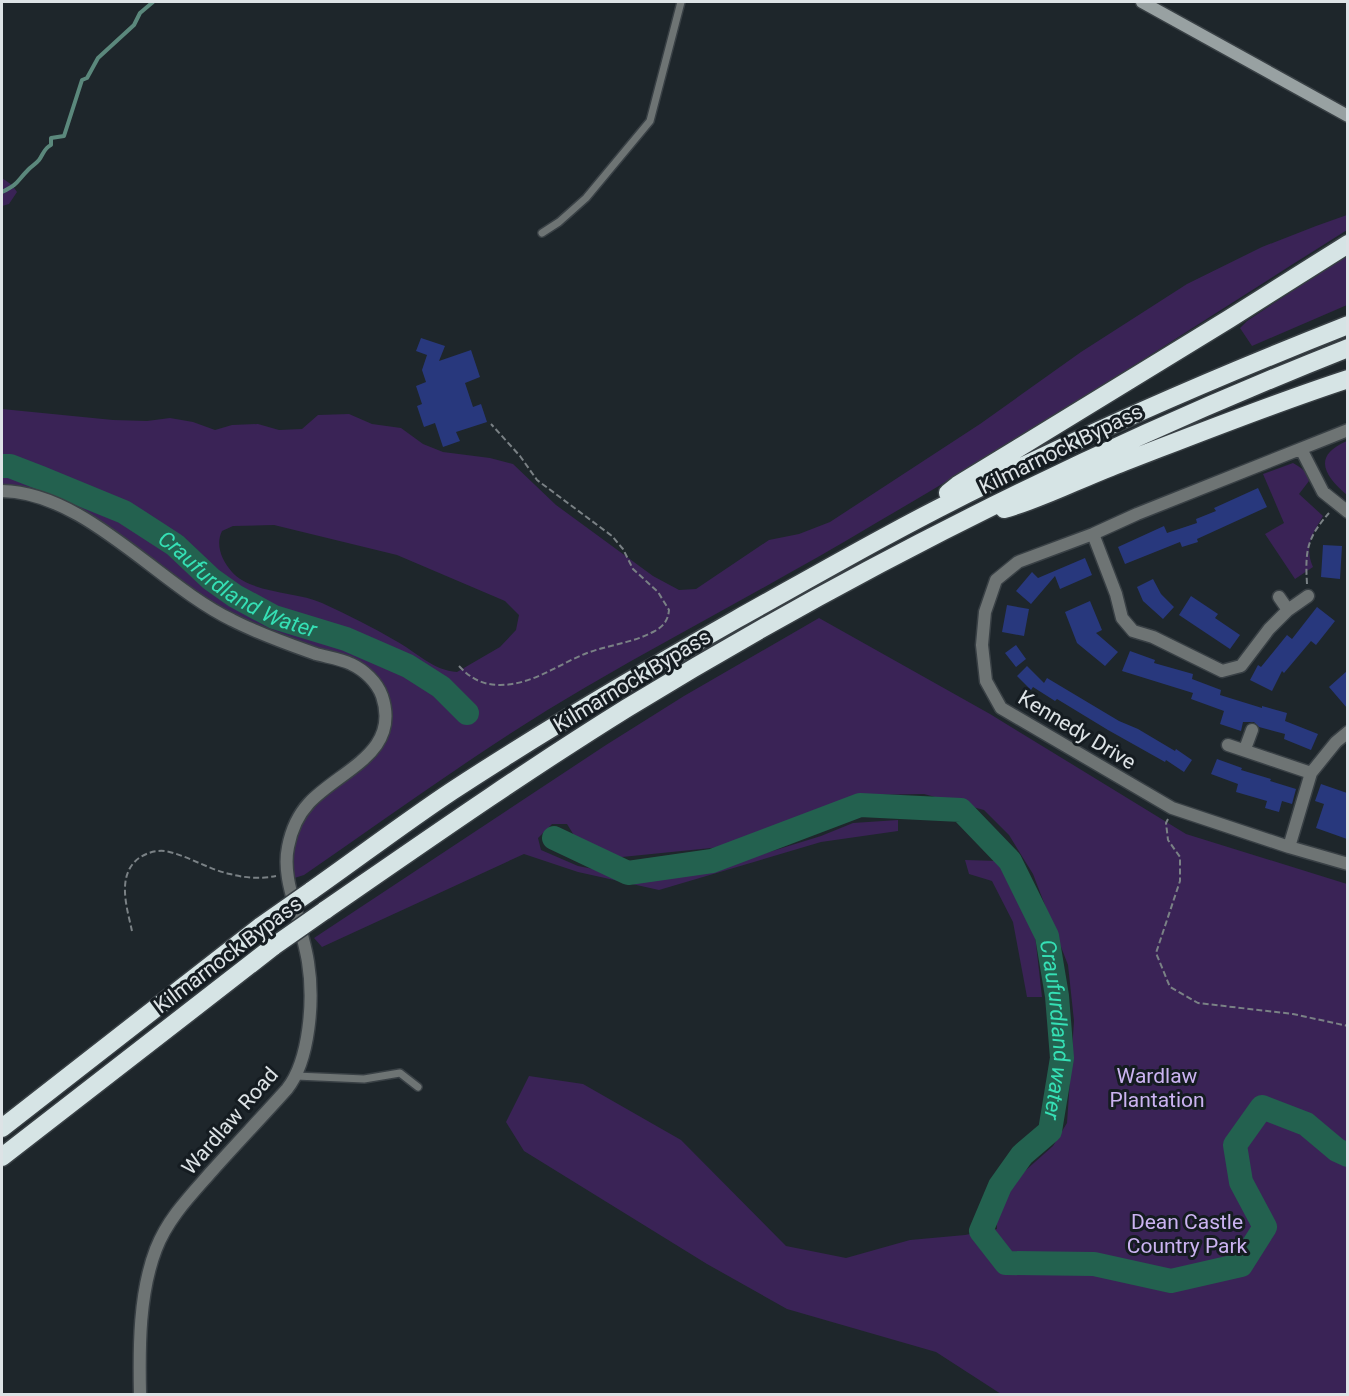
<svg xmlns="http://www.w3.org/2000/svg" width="1349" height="1396" viewBox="0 0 1349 1396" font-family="Roboto,sans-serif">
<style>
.green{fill:#3a2356;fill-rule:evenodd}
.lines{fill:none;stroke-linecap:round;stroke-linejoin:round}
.stream{stroke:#5b887c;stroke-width:4}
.river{stroke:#23614f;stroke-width:24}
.building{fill:#28387d}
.lane-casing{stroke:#394045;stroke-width:10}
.street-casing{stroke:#394045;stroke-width:15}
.secondary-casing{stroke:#394045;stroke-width:15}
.highway-casing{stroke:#394045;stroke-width:21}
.path{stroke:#7a8185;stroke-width:2;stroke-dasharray:6 3;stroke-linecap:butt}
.lane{stroke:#6e7474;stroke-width:7}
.street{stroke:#6e7474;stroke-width:12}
.secondary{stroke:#98a1a2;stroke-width:12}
.highway{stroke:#d6e4e5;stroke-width:18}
.highway-bridge-casing{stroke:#394045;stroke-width:21;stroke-linecap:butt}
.highway-bridge{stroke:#d6e4e5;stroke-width:18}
.labels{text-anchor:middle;stroke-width:6;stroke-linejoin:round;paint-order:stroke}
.street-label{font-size:21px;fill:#dde3e6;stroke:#151c21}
.park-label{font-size:21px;fill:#cbb3f1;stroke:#151c21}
.water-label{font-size:22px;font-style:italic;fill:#35e0b5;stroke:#151c21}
</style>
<rect width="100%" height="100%" fill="#1e262b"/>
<!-- green -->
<path class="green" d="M2,178l10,7 5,7 -8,12 -7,2z
M1347,215v15c-156,98 -311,200 -471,293 -95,57 -194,108 -290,164 -98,57 -189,124 -282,188l-16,5 8,-57 78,-73 10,-40 -15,-33 -115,-47 -181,-117 -71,-22v-82l111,11 34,1 23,-3 23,4 22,8 17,-5 26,-1 21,6 23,-1 16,-14 31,-1 23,10 29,4 22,16 20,8 47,6 23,6 43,41 97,71 26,14 17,-1 73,-49 30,-6 31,-12 150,-98 101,-72 106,-68 75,-37 54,-21zM274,525l123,30 108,46 14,14 -3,15 -16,17 -43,25c-23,-1 -42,-21 -61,-31 -24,-14 -48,-26 -74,-38 -26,-12 -70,-9 -90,-31 -10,-11 -17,-27 -10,-41l11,-5z
M1347,255v50l-95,41 -12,-18 7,-7z
M1347,441v54c-23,-20 -35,-39 0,-54z
M1293,463c8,5 15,8 16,18l-10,13 24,22c-11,19 -19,30 -10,51l-18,12 -30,-45 19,-11 -21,-49z
M819,618l171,96 196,120 161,50v510h-346l-65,-42 -149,-43 -80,-45 -183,-113 -18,-29 23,-46 54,8 98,56 105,106 60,12 64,-18 55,-5 32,-6 -1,-16 21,-35 36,-32 14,-23 7,-102 -6,-56 -35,-91 -24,-39 -25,-25 -60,-16 -64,1 -129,51 -119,12 -37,-21 -8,-13h-15l-14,14 3,12 37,16 70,14 63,-10 110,-34 32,-13 45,-3v11l-77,11 -162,48 -81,-18 -54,-18 -202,93 -8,-9 292,-193 78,-49z
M965,860l33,1 36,65 8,71h-15l-14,-75 -21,-41 -23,-7z"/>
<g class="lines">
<!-- stream -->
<path class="stream" d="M2,192c17,-8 14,-10 26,-22 3,-4 7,-5 11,-10 4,-5 5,-12 12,-15v-7l13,-2 18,-56 5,-2 11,-20 36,-33 6,-12 13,-11"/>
<!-- river -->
<g class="river">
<path id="s1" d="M2,466h8l31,12 83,34 51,33 36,34 24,17 39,21 72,22 62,27 33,21 26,26"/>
<path id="s2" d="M554,838l74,35 84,-12 148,-56 101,5 49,51 37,75 10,60 5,62 -12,73 -28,24 -22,31 -19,45 25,32 88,1 77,17 70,-16 24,-38 -24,-45 -6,-37 27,-38 44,17 31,26 11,5"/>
</g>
</g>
<!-- building -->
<path class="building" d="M421,338l24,8 -6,15 32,-11 9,27 -15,6 8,24 8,-3 6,18 -31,10 4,9 -17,6 -8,-24 -11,4 -7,-21 5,-2 -6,-18 10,-4 -4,-12 5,-15 -11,-4z
M1258,488l9,19 -70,32 1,3 -16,5 -2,-5 -55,22 -7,-17 46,-21 3,7 30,-10 -1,-4 20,-8 -2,-3z
M1323,545l19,1 -2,33 -19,-2z
M1085,558l7,17 -32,14 -5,-13 -24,28 -15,-13 16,-19 6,6z
M1153,579l8,15 13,13 -11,12 -20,-18 -6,-14z
M1191,596l27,18 -3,4 25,17 -10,14 -51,-34z
M1090,601l12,29 -6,3 22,19 -13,14 -28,-23 -12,-31z
M1007,605l22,4 -5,27 -22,-4z
M1317,607l18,14 -19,24 -5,-4 -27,32 -2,-2 -10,20 -22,-11 8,-15 3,2 26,-32 5,4z
M1016,645l10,14 -10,8 -11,-14z
M1130,651l25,9 -1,3 39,11 -1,5 29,11 -1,5 42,13v-2l25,7 -2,8 33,13 -7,16 -27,-11 1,-5 -26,-7 -5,-5h-11l-2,9 -21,-7 4,-13 -33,-12 2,-6 -71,-22z
M1027,666l17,17 3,-5 72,43 19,8 37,22 1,-2 16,11 -8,12 -18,-12 -1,2 -57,-32 -51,-31 -2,2 -22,-14 -2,3 -14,-14z
M1347,671v37l-18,-21z
M1217,759l25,9 -1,2 30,9 -1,2 26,8 -4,15 -10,-3 -3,11 -14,-4 2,-7 -31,-9 2,-8 -27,-10z
M1321,784l26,9v46l-31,-11 8,-24 -9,-3z"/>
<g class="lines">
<defs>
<path id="lane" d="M542,233l17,-11 27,-24 64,-77 31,-119
M296,1076l68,3 36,-6 18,14"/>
<path id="street" d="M1348,430l-211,84 -44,20 -75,28 -22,18 -11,32 -3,33 4,36 15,27 171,100 117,39 59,17
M1301,449l22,43 25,20
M2,491c83,1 157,94 230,129 27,14 56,24 84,34 11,3 25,5 35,10 13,6 26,18 31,32 19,57 -42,74 -73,107 -11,12 -18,28 -21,44 -5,24 4,49 10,71 3,15 8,30 10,44 6,37 2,98 -21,127 -25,28 -50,54 -75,82 -21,24 -44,47 -56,78 -17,44 -17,98 -16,145
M1093,534l23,60 6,24 11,13 20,6 69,34 19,-5 28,-37 19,-19 20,-14
M1279,597l9,13
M1228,745l83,28
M1245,749l7,-19
M1289,847l22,-74 25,-31 12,-10"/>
<path id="secondary" d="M1142,2l206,114"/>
<path id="highway" d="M948,493l10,-8 271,-166 119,-75
M1004,509c37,-10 71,-28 107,-42 78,-30 157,-62 237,-88
M311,891c47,-33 93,-68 141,-100 93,-61 188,-117 285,-172 81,-45 162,-92 246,-133 119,-60 241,-112 365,-161
M324,911c100,-69 200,-139 303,-203 229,-140 471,-261 721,-360
M2,1128l259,-202
M2,1157l272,-211"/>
</defs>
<!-- lane casing -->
<use href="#lane" class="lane-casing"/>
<!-- street casing -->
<use href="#street" class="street-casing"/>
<!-- secondary casing -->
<use href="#secondary" class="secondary-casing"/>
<!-- highway casing -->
<use href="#highway" class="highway-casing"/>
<!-- path -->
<path class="path" d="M1307,584c-2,-34 0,-46 22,-71
M459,666c12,13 24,19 41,19 32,0 59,-21 87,-32 22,-8 45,-10 66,-21 10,-5 15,-11 16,-22l-11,-18 -25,-23 -10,-20 -11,-13 -75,-56 -17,-24 -29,-32
M1168,819l-2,4 2,17 12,17v24l-24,72 14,34 28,16 95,11 55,12
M132,931c-5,-23 -16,-56 7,-73 8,-5 16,-8 26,-7 22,4 42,18 65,23 14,4 31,5 46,2"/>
<!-- lane -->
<use href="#lane" class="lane"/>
<!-- street -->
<use href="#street" class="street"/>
<!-- secondary -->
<use href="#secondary" class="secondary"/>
<!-- highway -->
<use href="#highway" class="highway"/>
<defs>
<path id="highway-bridge" d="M261,926l50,-35
M274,946l50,-35"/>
</defs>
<!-- highway-bridge casing -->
<use href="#highway-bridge" class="highway-bridge-casing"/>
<!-- highway-bridge -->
<use href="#highway-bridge" class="highway-bridge"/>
</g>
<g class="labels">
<!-- street labels -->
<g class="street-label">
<text transform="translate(1061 449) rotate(-26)" y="7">Kilmarnock Bypass</text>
<text transform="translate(632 681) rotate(-31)" y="7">Kilmarnock Bypass</text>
<text transform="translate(1077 730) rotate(31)" y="7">Kennedy Drive</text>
<text transform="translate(228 955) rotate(-37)" y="7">Kilmarnock Bypass</text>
<text transform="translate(230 1121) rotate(-49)" y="7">Wardlaw Road</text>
</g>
<!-- park labels -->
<g class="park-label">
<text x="1157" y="1083">Wardlaw<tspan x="1157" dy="24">Plantation</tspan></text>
<text x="1187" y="1229">Dean Castle<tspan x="1187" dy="24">Country Park</tspan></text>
</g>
<!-- water labels -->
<g class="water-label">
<text dy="8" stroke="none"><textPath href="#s1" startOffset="267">Craufurdland Water</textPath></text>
<text dy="8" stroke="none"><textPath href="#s2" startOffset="675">Craufurdland water</textPath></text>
</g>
</g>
<!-- border -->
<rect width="1349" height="1396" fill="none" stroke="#dde3e6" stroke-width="6"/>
</svg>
